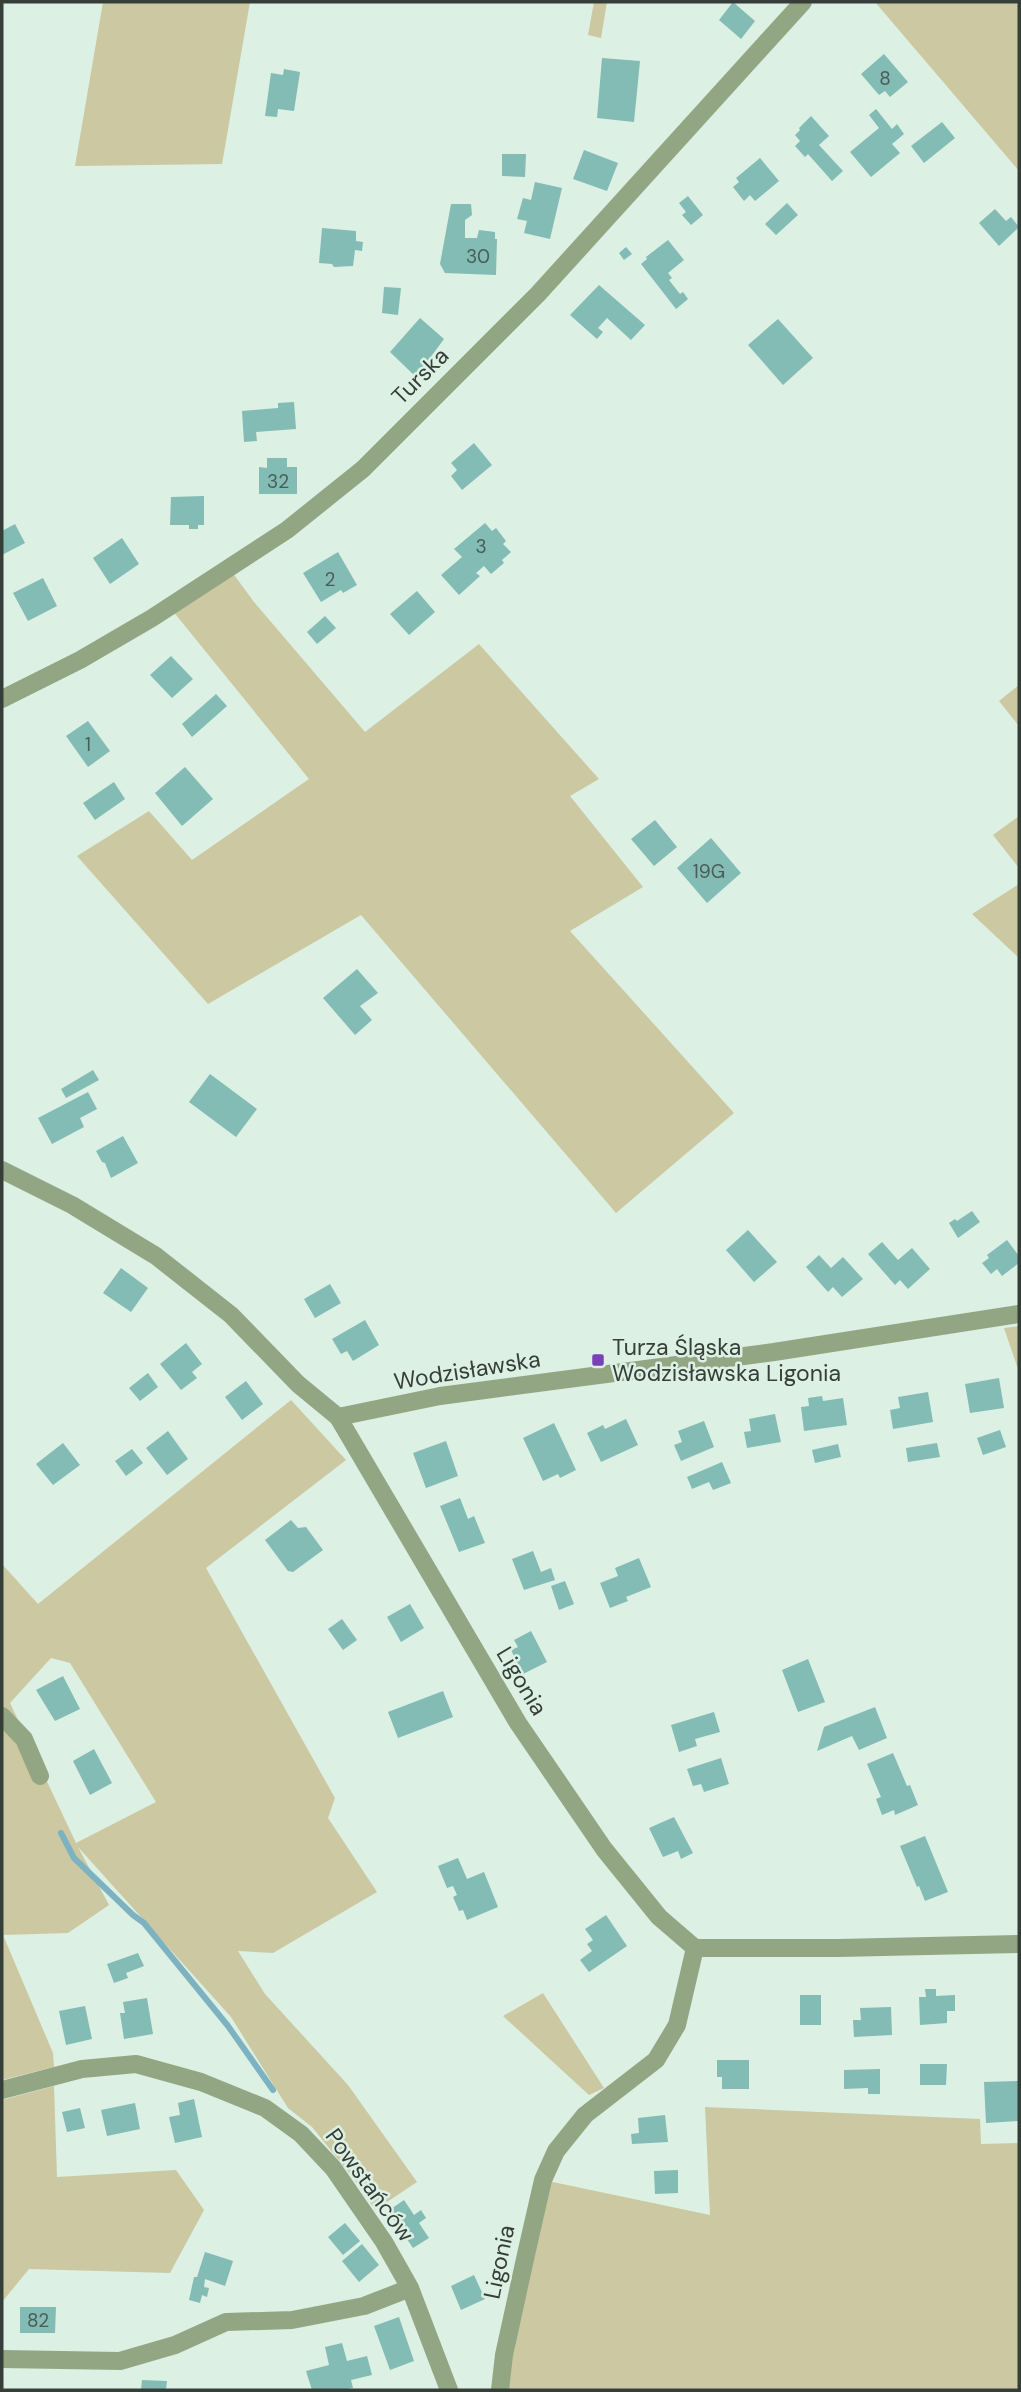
<svg xmlns="http://www.w3.org/2000/svg" width="1021" height="2392" viewBox="0 0 1021 2392" font-family="'DM Sans',sans-serif">
<style>
.green{fill:#ccc8a1;fill-rule:evenodd}
.lines{fill:none;stroke-linecap:round;stroke-linejoin:round}
.stream{stroke:#7db2c0;stroke-width:6}
.building{fill:#83bbb5}
.minor{stroke:#93a683;stroke-width:18}
.tertiary{stroke:#93a683;stroke-width:18}
.poi-dot{fill:#7941b7;stroke:#dcf0e4;stroke-width:2.5}
.labels{text-anchor:middle;stroke-width:5;stroke-linejoin:round;paint-order:stroke}
.number-label{font-size:19px;fill:#495d58}
.street-label{font-size:23px;fill:#363e39;stroke:#dcf0e4}
.poi-label{font-size:23px;fill:#363e39;stroke:#dcf0e4;text-anchor:start}
</style>
<rect width="100%" height="100%" fill="#dcf0e4"/>
<!-- green -->
<path class="green" d="M103,2h147l-28,162 -147,2z
M594,2h13l-6,36 -13,-3z
M875,2h144v169z
M232,572l22,30 111,130 114,-88 120,135 -29,17 73,91 -73,44 164,182 -118,100 -255,-298 -153,89 -131,-148 72,-45 43,49 117,-81 -137,-169z
M1019,685v41l-20,-25z
M1019,816v52l-26,-33z
M1019,884v74l-47,-44z
M1019,1326v46l-15,-44z
M291,1400l55,60 -140,108 129,230 -7,20 49,74 -104,61 -35,-2 27,43 83,91 69,97 -42,28 -21,-31 -42,-52 -24,-19 -57,-91 -153,-170 31,58 -41,28 -65,2 50,118 1,14 -52,13v-516l36,40zM51,1658l19,5 86,139 -80,41 -66,-140z
M543,1993l61,95 -15,7 -86,-79z
M54,2086l3,91 119,-7 28,40 -34,63 -141,-4 -27,33v-202z
M705,2107l275,12 1,25 38,-1v247h-522l46,-210 167,35z"/>
<g class="lines">
<!-- stream -->
<path class="stream" d="M61,1833l13,25 59,57 11,8 84,103 45,64"/>
</g>
<!-- building -->
<path class="building" d="M733,2l22,19 -14,18 -22,-19z
M884,54l24,28 -18,15 -5,-6 -6,4 -18,-21z
M602,58l38,3 -6,61 -37,-4z
M284,69l16,3 -6,39 -16,-2 -1,8 -12,-1 6,-43 12,2z
M876,109l16,20 5,-5 7,10 -12,10 8,9 -29,24 -21,-25 29,-24 -10,-13z
M811,116l18,20 -10,9 24,26 -11,10 -24,-27 -3,3 -10,-11 5,-5 -5,-6 5,-5 -1,-2z
M942,122l13,16 -31,25 -13,-17z
M584,150l34,13 -11,28 -34,-12z
M502,154h24l-1,23 -23,-1z
M760,158l19,23 -24,20 -5,-6 -6,6 -11,-14 6,-5 -3,-4z
M535,182l27,6 -12,51 -26,-6 3,-12 -10,-2 6,-21 8,2z
M688,196l15,19 -12,10 -9,-10 4,-3 -7,-9z
M787,203l11,12 -22,20 -11,-11z
M451,204h20l1,11 -7,5v18h12l2,-8 16,2v7h2l-1,36 -51,-2 -5,-9z
M995,209l11,12 5,-4 8,10 -20,19 -20,-23z
M322,228l34,3v10l7,1 -1,9 -7,-1 -2,16 -19,1 -2,-3 -13,-1z
M668,240l16,20 -16,13 4,5 -3,2 11,14 3,-2 5,7 -12,10 -35,-45 6,-5 -1,-2z
M626,247l6,7 -8,6 -5,-7z
M599,285l46,40 -14,15 -24,-22 -9,10 5,4 -6,7 -27,-24z
M384,287l17,1 -3,27 -16,-2z
M420,318l24,21 -28,38 -26,-25z
M778,319l35,39 -30,27 -35,-40z
M294,402l2,27 -40,3 1,9 -13,1 -2,-31 36,-3v-5z
M474,443l18,22 -30,25 -11,-14 6,-6 -6,-7z
M267,458h20v9h10v27h-38v-27l8,1z
M204,496v29h-6v4h-9v-4h-19l1,-28z
M485,523l7,8 4,-3 10,13 -3,3 8,8 -9,8 2,3 -13,11 -7,-8 -8,7 4,3 -21,19 -18,-20 21,-18 -8,-8z
M15,524l10,19 -23,12v-24z
M122,538l17,26 -29,20 -17,-26z
M338,552l19,33 -14,8 -2,-3 -20,12 -18,-29z
M43,578l14,28 -29,15 -15,-28z
M417,591l18,21 -26,23 -19,-21z
M325,616l11,12 -19,16 -10,-12z
M171,656l22,23 -21,19 -22,-23z
M216,694l11,12 -35,31 -10,-13z
M88,721l22,30 -22,16 -22,-31z
M185,767l28,32 -31,27 -27,-33z
M114,782l11,17 -30,21 -12,-17z
M655,820l22,27 -23,19 -23,-27z
M711,838l30,35 -34,30 -30,-35z
M357,969l21,24 -18,13 12,14 -17,15 -32,-37z
M93,1070l6,10 -33,18 -5,-9z
M210,1074l47,35 -21,28 -47,-35z
M88,1092l9,17 -17,9 4,9 -32,17 -14,-26z
M123,1136l15,27 -27,15 -6,-15 -3,-1 -6,-11z
M972,1211l8,11 -22,16 -9,-15 6,-4 2,2z
M748,1230l29,32 -23,20 -28,-32z
M1007,1240l12,16v7l-17,13 -5,-7 -6,5 -9,-11 7,-5 -2,-3z
M882,1242l16,18 14,-12 18,21 -22,20 -8,-9 -5,5 -27,-31z
M819,1255l12,13 12,-11 20,22 -21,18 -9,-10 -5,5 -22,-25z
M121,1268l27,20 -17,24 -28,-19z
M330,1284l11,19 -26,15 -11,-19z
M365,1320l14,25 -26,16 -6,-10 -6,3 -9,-15z
M186,1343l16,21 -10,8 5,6 -16,12 -21,-26z
M148,1373l10,14 -18,14 -11,-13z
M999,1378l5,30 -34,5 -5,-29z
M246,1381l17,23 -21,16 -17,-23z
M928,1392l5,30 -40,7 -3,-19 10,-2 -2,-11z
M822,1396l1,5 20,-3 4,27 -43,6 -3,-24 8,-1 -1,-8z
M775,1414l6,28 -34,6 -3,-16 7,-1 -2,-12z
M626,1419l12,26 -37,17 -14,-29 16,-8 2,4z
M704,1421l10,26 -33,14 -7,-16 8,-3 -4,-11z
M554,1423l22,47 -16,8 -2,-4 -15,7 -20,-43z
M1000,1430l6,17 -23,8 -6,-17z
M168,1431l20,28 -21,16 -21,-27z
M446,1441l12,35 -32,12 -13,-35z
M63,1443l17,22 -27,20 -17,-21z
M937,1443l3,14 -32,5 -2,-14z
M838,1444l3,13 -26,6 -3,-13z
M132,1449l11,14 -17,13 -11,-15z
M722,1462l9,21 -18,7 -4,-8 -17,7 -5,-12z
M460,1498l8,21 6,-3 11,27 -26,9 -19,-46z
M291,1520l7,8 8,-1 17,23 -30,22 -5,-1 -23,-31z
M533,1551l8,21 10,-4 4,12 -31,10 -12,-31z
M639,1558l12,29 -25,10 2,4 -18,7 -10,-25 18,-7 -3,-8z
M565,1581l9,23 -15,6 -8,-24z
M410,1604l14,24 -23,14 -14,-25z
M342,1619l15,21 -14,10 -15,-21z
M531,1631l16,31 -24,12 -12,-24 7,-3 -4,-7z
M808,1659l17,43 -27,10 -16,-42z
M63,1676l17,33 -25,12 -19,-31z
M443,1691l10,26 -55,21 -10,-26z
M875,1707l12,31 -28,12 -7,-14 -35,15 7,-24z
M714,1712l6,20 -25,7 2,7 -18,6 -8,-27z
M94,1749l18,34 -22,12 -17,-34z
M893,1753l14,33 3,-1 8,20 -23,10 -1,-5 -12,5 -6,-16 5,-2 -14,-33z
M721,1758l8,26 -25,8 -3,-8 -8,2 -6,-17z
M674,1817l19,36 -12,6 -3,-8 -15,6 -14,-29z
M925,1836l23,56 -23,9 -6,-15 -2,1 -17,-41z
M458,1858l9,21 17,-7 14,35 -31,13 -4,-10 -4,1 -6,-14 4,-2 -4,-9 -6,2 -9,-22z
M606,1915l21,31 -38,26 -9,-12 12,-9 -5,-7 6,-4 -8,-11z
M138,1953l6,13 -18,7 2,5 -14,5 -7,-19z
M925,1989h11v7l19,-1v16h-8v12l-27,2 -1,-28h7z
M800,1995h21v30h-21z
M147,1998l6,36 -29,5 -4,-26h5l-2,-11z
M85,2006l7,33 -26,6 -7,-34z
M891,2007l1,28 -38,2 -1,-17h8l-1,-12z
M717,2060h32v29h-27v-12h-5z
M920,2064h27l-1,21h-26z
M880,2069v25h-12v-6l-24,1v-19z
M1019,2081v40l-33,2 -2,-41z
M194,2099l8,38 -27,6 -6,-26 11,-2 -2,-12z
M135,2103l5,26 -33,7 -6,-26z
M80,2108l5,20 -18,4 -5,-20z
M665,2115l3,27 -36,2 -1,-10 8,-1 -1,-15z
M678,2170v23l-23,1 -1,-23z
M404,2200l10,15 7,-5 5,8 -7,5 10,15 -16,10 -25,-37z
M345,2223l15,18 -17,14 -15,-18z
M362,2244l17,21 -20,17 -17,-21z
M205,2252l28,9 -8,25 -20,-7 -1,8 5,1 -2,9 -5,-2 -2,8 -11,-3 5,-23h3z
M474,2275l11,24 -24,11 -10,-24z
M20,2307h36l-1,26h-35z
M399,2317l15,44 -24,9 -16,-44z
M342,2343l5,18 20,-5 5,19 -21,5 2,8 -11,2h-30l-6,-19 23,-6 -4,-18z
M142,2380l25,1 -1,9h-25z"/>
<g class="lines">
<!-- minor -->
<path class="minor" d="M2,699l78,-39 72,-42 135,-88 76,-61 175,-175 265,-292
M338,1417l180,306 86,126 55,68 36,31h143l181,-4
M2,1716l22,23 16,37
M2,2090l80,-21 54,-5 65,18 64,26 36,26 32,34 51,74 26,46 39,102
M2,2359l118,2 55,-16 51,-23 66,-2 72,-14 46,-18
M500,2390l4,-35 23,-105 16,-70 13,-29 29,-36 71,-55 21,-35 18,-77"/>
<!-- tertiary -->
<path class="tertiary" d="M2,1170l70,35 84,51 75,59 67,69 40,33 102,-21 334,-44 245,-38"/>
</g>
<!-- markers -->
<rect class="poi-dot" x="591" y="1353" width="14" height="14" rx="3.5"/>
<g class="labels">
<!-- number labels -->
<g class="number-label">
<text x="885" y="85">8</text>
<text x="478" y="263">30</text>
<text x="278" y="488">32</text>
<text x="481" y="553">3</text>
<text x="330" y="586">2</text>
<text x="88" y="751">1</text>
<text x="709" y="878">19G</text>
<text x="38" y="2327">82</text>
</g>
<!-- street labels -->
<g class="street-label">
<text transform="translate(420 376) rotate(-45)" y="8">Turska</text>
<text transform="translate(467 1370) rotate(-9)" y="8">Wodzisławska</text>
<text transform="translate(522 1681) rotate(59)" y="8">Ligonia</text>
<text transform="translate(370 2185) rotate(54)" y="8">Powstańców</text>
<text transform="translate(499 2262) rotate(-78)" y="8">Ligonia</text>
</g>
<!-- poi labels -->
<g class="poi-label">
<text x="612" y="1355">Turza Śląska<tspan x="612" dy="26">Wodzisławska Ligonia</tspan></text>
</g>
</g>
<!-- border -->
<rect width="1021" height="2392" fill="none" stroke="#363e39" stroke-width="7"/>
</svg>
